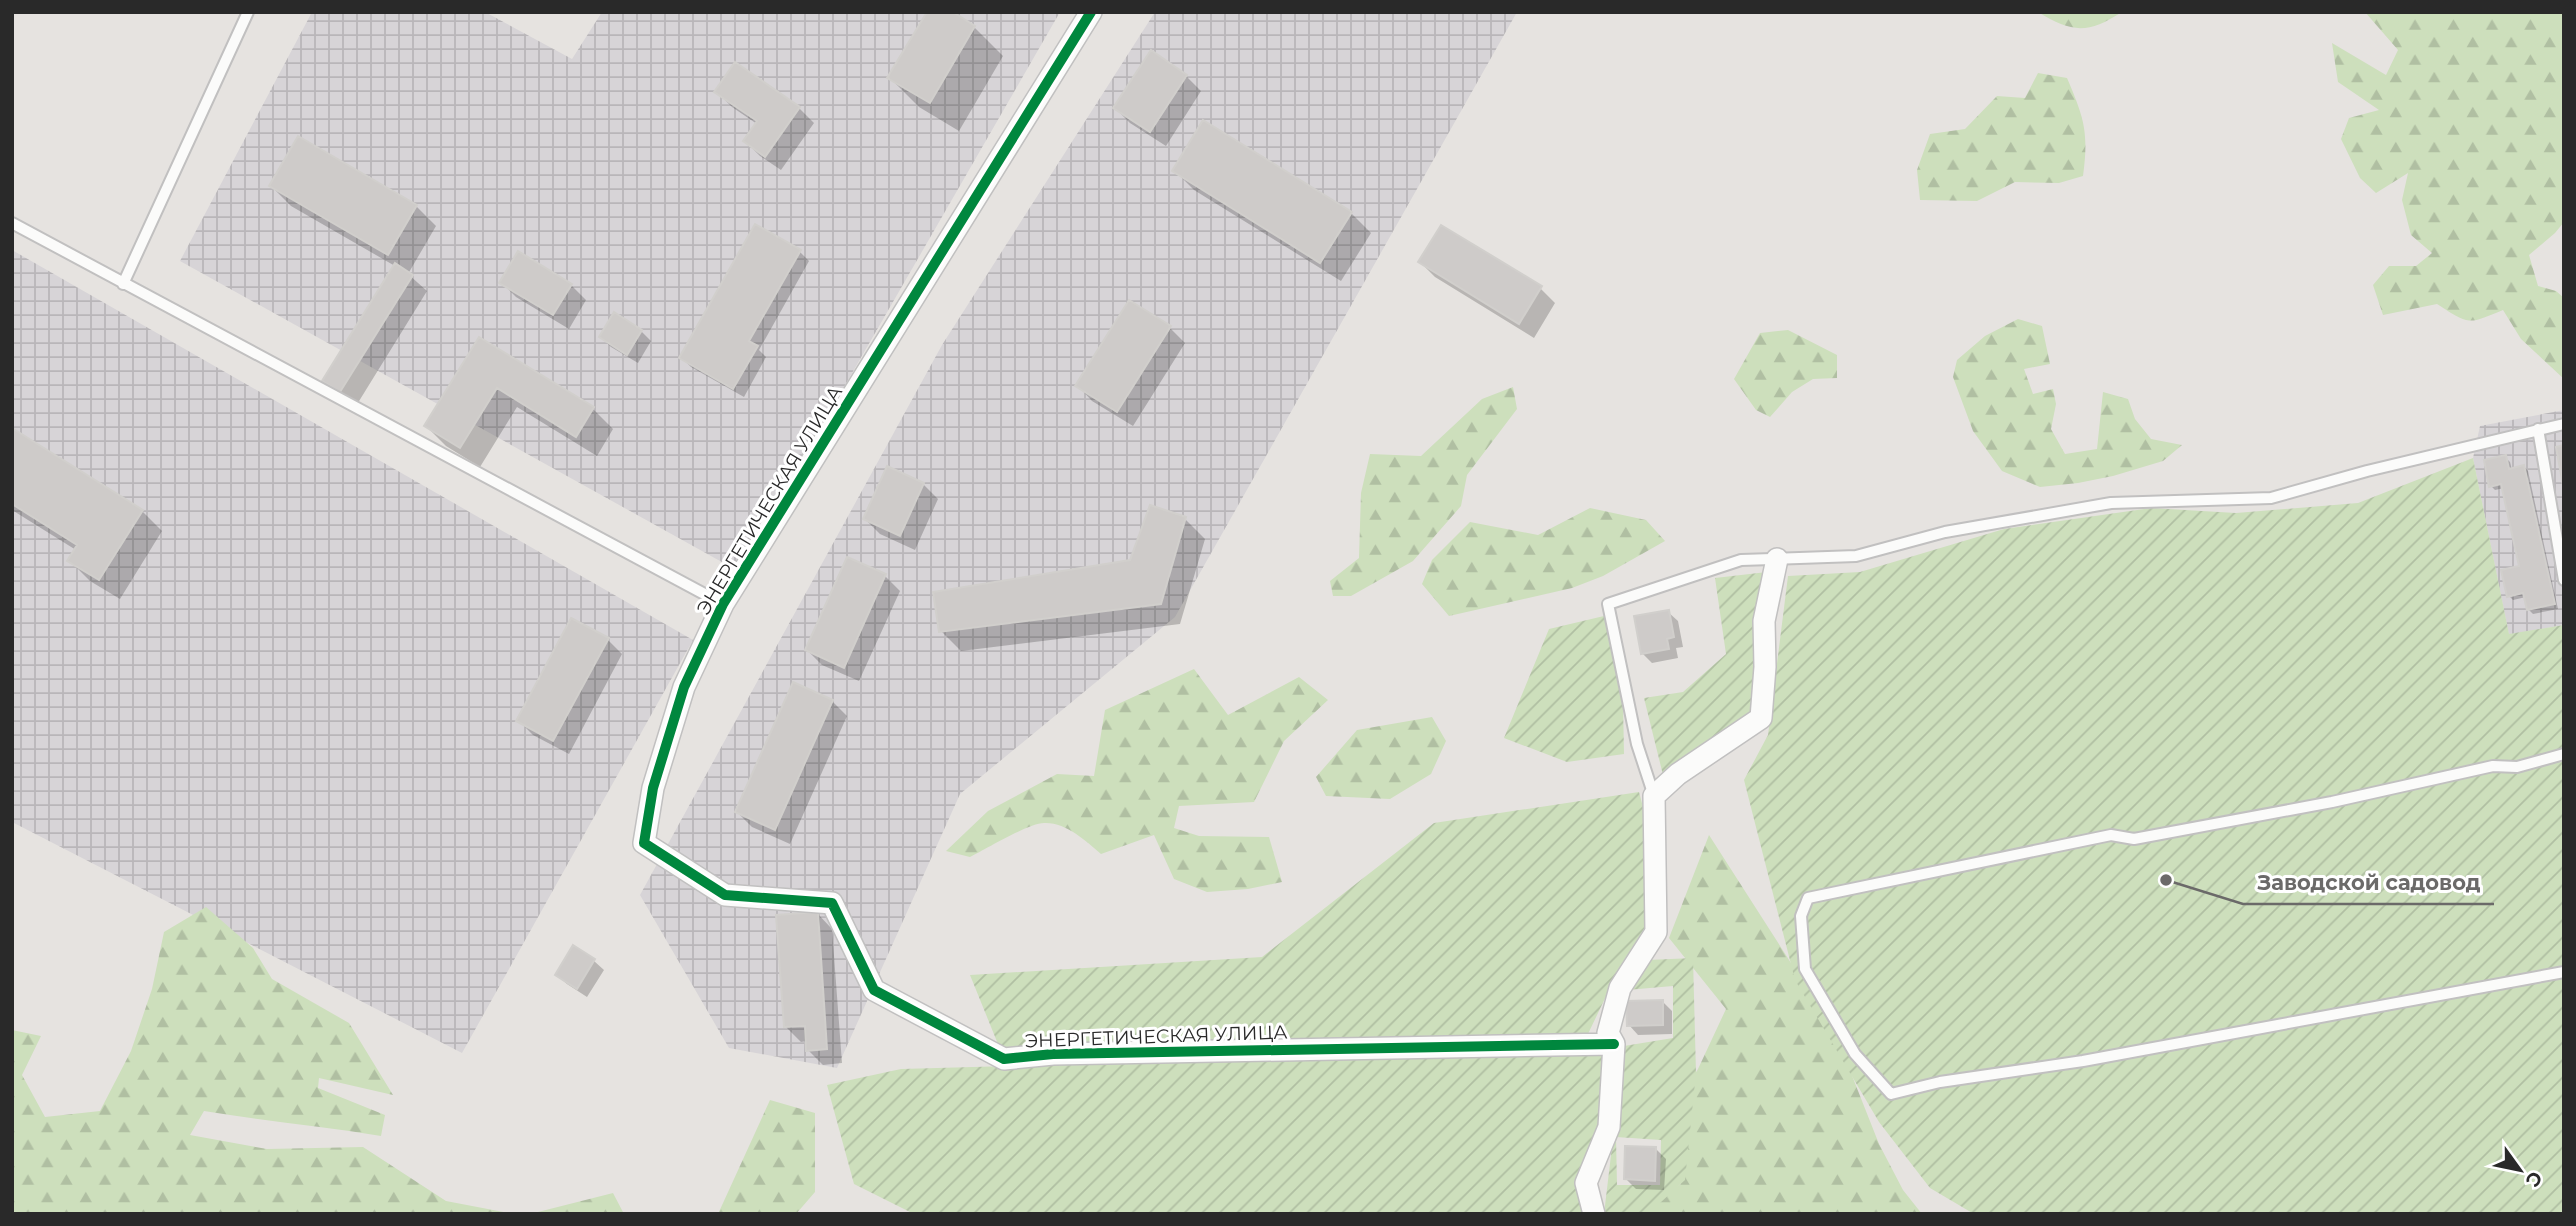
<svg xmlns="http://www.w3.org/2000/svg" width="2576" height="1226" viewBox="0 0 2576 1226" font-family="Montserrat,sans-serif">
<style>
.industrial{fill:url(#industrial-grid)}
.forest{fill:url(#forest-firs)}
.garden{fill:url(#garden-furrows);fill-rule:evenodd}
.shadow{fill:#0003}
.building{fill:#cecbc9;stroke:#d1cfcc;stroke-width:2}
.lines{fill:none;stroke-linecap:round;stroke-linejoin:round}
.lane-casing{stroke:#c1c0c0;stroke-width:14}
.street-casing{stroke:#c1c0c0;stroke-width:24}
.lane{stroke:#fbfbfa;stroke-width:10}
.street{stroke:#fbfbfa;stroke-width:21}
.cycleway-casing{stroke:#fff;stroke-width:15}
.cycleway{stroke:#00873e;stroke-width:10}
.labels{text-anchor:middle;stroke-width:6;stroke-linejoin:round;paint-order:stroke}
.street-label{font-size:19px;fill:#292929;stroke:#fff}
.leader{fill:none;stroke:#6b6a69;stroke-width:2.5}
.callout-dot{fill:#6b6a69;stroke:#fff;stroke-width:2.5}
.callout-label{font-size:21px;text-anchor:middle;font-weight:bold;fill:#6b6a69;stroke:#fff;stroke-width:6;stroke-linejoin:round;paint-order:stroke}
</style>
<defs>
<pattern id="industrial-grid" width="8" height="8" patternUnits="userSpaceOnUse" patternTransform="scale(1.75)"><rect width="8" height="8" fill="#d7d4d7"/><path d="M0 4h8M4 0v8" fill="none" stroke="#b9b6b9"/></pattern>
<pattern id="forest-firs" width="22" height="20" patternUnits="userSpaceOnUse" patternTransform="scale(1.75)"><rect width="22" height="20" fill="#cddfbc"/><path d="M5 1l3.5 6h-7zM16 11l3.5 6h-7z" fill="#b0bfa2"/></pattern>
<pattern id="garden-furrows" width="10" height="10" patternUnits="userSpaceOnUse" patternTransform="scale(1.75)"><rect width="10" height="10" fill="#cddfbc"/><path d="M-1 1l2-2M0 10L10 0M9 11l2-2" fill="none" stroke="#b0bfa2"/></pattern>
</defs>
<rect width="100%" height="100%" fill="#e6e3e0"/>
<!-- industrial -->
<path class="industrial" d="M312,12h173l87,47 30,-47h458l-322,559 -558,-310z
M1155,12h362l-342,605 -215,177 -123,274 -108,-20 -89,-153 302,-550z
M12,250l681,390 -231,413 -450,-231z
M2564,410v215l-55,10 -36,-177 7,-32z"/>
<!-- forest -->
<path class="forest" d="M2038,12h84c-34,22 -50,21 -84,0z
M2365,12h199v210l-9,11 -26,22 9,31 18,5 8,7v81l-43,-40 -18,-29c-36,15 -33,15 -66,-6l-54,11 -10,-30 16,-19h27l16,-13 -21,-18 -9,-35 6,-27 -32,20 -16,-15 -19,-39 8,-21 30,-8 -41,-28 -6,-39 54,32 12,-25z
M2038,73l29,5c17,40 22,54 16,98l-24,7 -44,-1 -38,19 -57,-1 -3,-30 13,-36 35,-5 32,-33 28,2z
M2018,319l24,7 8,38 -26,5 9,25 20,-5 3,15 -5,25 14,25 32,-5 6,-57 25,7 7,20 16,20 31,6 -19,16 -50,15 -35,7 -38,4 -38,-16 -29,-40 -20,-54 4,-17 28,-24z
M1788,330l49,25v23l-24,1 -21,13 -22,25 -14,-7 -22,-31 26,-46z
M1513,387l4,22 -50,66 -6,31 -48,55 -62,35h-18l-3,-15 29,-23 2,-65 9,-39 51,2 61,-57z
M1590,508l56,12 19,21 -62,35 -31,12 -123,28 -27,-32 10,-24 38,-38 68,13z
M1194,669l34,46 71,-38 29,23 -44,41 -30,61 -75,4 -5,22 25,8 70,1 13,45 -34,7 -41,3 -33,-13 -20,-44 -53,19c-15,-13 -35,-32 -57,-31 -15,0 -58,26 -74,34l-24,-6 42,-40 69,-37 37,2 11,-66z
M1432,717l14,24 -15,33 -41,25 -64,-3 -10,-19 41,-47z
M1709,835l125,195 45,114 24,46 19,24h-289l48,-30 -11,-69 28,-46 28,-60 -57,-71z
M206,907l47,41 19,31 77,44 44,72 -74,-17 -1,10 67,27 -4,21c-59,-10 -118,-15 -177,-25l-14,24 77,14 96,-2 83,54 68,13h-502v-184l29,6 -19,39 23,42 55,-6 31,-60 21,-62 12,-57z
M770,1100l45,13v79l-19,22h-78z
M613,1193l11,21h-94z"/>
<!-- garden -->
<path class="garden" d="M2473,458l36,176 55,-9v589h-590l-44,-26 -51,-66 -84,-142 -51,-200 24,-45 20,-159 72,-4 144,-43 147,-21 85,5 122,-10z
M1767,572l-11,41 -4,98 -89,64 -19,-77 39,-6 43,-38 -11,-76z
M1604,616l19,87 1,51 -57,8 -63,-24 45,-109z
M1639,792l13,49 -1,77 -31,49 -33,69 -585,18 -32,-79 292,-18 172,-134z
M1693,958l3,115 -11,107 -37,34h-44l20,-168 49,-8v-52l-46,4 21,-30zM1616,1137l45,3 -1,45h-43z
M1605,1055l-7,92 -22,33 7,34h-669l-60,-30 -27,-99 74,-16 438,-12z"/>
<!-- shadow -->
<path class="shadow" d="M974,27l29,29 -44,75 -40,-24 -29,-29z
M1151,53l35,23 15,15 -35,55 -36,-23 -15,-15z
M717,92l82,16 15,15 -33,47 -21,-14 -15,-15 12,-17 -25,-17z
M1174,170l177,43 20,20 -30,48 -147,-91z
M271,186l145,20 20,20 -28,48 19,17 -71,115 -17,-11 -15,-15 71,-114 -104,-60z
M799,251l10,10 -50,89 7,7 -22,40 -53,-30 -10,-10z
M1420,262l120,26 15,15 -21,35 -99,-61z
M501,282l70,3 15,15 -17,29 -53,-32z
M1130,302l40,26 15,15 -52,83 -41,-25 -14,-15z
M615,315l26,16 10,10 -13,22 -27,-16 -10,-10z
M479,339l114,70 20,20 -16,27 -80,-49 -37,60 -34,-21 -20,-20z
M12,430l130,81 20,20 -42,68 -30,-18 -20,-20 6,-11 -64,-40z
M2505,457l5,5 2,8 12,-3 4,4 30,138 -25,5 -4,-4 -3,-13 -13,3 -4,-4 12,-28 -17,-80 -9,2 -4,-4z
M923,484l15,15 -23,51 -35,-16 -15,-15z
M1185,519l20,20 -25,85 -219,27 -20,-20 190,-69z
M885,576l15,15 -41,90 -37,-16 -15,-15z
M1668,612l10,9 5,26 -7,1 2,10 -26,5 -10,-10z
M607,639l15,15 -53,100 -36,-19 -15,-15z
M832,701l15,15 -57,128 -38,-17 -15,-15z
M817,913l15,16 10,134 -19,2 -15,-15 -1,-9 -6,1 -15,-15z
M574,948l20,13 10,9 -17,27 -20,-13 -10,-9z
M1662,1001l10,10v23l-34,1 -9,-10z
M1656,1149l10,10 -2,31 -28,-1 -10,-10z"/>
<!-- building -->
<path class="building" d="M927,12h26l22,14 -45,77 -43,-25z
M1151,50l36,25 -37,57 -37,-24z
M735,62l65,45 -35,50 -22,-16 14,-20 -43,-29z
M1203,120l149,92 -32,51 -148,-92z
M298,136l119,69 -29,50 -119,-69z
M755,224l46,26 -52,91 9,5 -25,43 -54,-31z
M1441,225l101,61 -23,38 -101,-62z
M518,251l54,33 -19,31 -54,-32z
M395,263l18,12 -73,117 -18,-11z
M1129,300l42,26 -54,86 -42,-26z
M614,312l28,18 -15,25 -28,-18z
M479,337l115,70 -18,30 -79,-49 -37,60 -36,-22z
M12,428l131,82 -44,70 -32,-19 10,-16 -65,-41z
M2564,445v46l-8,-44z
M2506,455l3,14 15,-4 31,139 -28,6 -4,-17 -16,4 -6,-27 18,-4 -18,-82 -12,3 -5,-27z
M887,466l37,17 -24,53 -37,-17z
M1150,505l36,12 -25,87 -222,28 -6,-40 197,-32z
M847,557l39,17 -42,94 -39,-18z
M1669,610l5,27 -7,2 2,10 -28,5 -7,-38z
M571,618l38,20 -56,103 -37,-20z
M793,682l40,18 -58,130 -40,-18z
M818,912l9,137 -21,2 -1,-25 -21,1 -8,-112z
M573,945l22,14 -18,30 -22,-14z
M1663,1000v25l-36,1 -1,-25z
M1625,1146l31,1 -1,34 -31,-2z"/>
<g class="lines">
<defs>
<path id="lane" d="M12,223l711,381
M123,284l125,-272
M2538,429l26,151
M2564,754l-47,13 -24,-1 -161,36 -198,37 -23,-4 -303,63 -7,18 4,53 50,85 36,40 49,-12 143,-21 481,-89
M1654,796l-17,-52 -29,-140 133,-44 115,-4 89,-24 166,-29 160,-5 96,-27 197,-47"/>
<path id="street" d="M1091,12l-368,592 -39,83 -31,101 -9,55 81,52 107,8 42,87 130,69 49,-5 561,-10
M1594,1214l-8,-31 23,-56 5,-83 -6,-11 12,-45 36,-56 -2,-136 24,-22 83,-56 4,-51 -1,-46 13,-62"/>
</defs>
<!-- lane casing -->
<use href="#lane" class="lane-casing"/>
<!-- street casing -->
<use href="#street" class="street-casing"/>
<!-- lane -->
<use href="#lane" class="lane"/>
<!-- street -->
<use href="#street" class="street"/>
<defs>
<path id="cycleway" d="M1091,12l-368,592 -39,83 -31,101 -9,55 81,52 107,8 42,87 130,69 49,-5 561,-10"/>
</defs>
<!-- cycleway casing -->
<use href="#cycleway" class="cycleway-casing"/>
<!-- cycleway -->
<use href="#cycleway" class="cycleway"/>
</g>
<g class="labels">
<!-- street labels -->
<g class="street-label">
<text transform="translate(769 500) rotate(-59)" y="7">ЭНЕРГЕТИЧЕСКАЯ УЛИЦА</text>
<text transform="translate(1156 1036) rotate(-2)" y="7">ЭНЕРГЕТИЧЕСКАЯ УЛИЦА</text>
</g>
</g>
<!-- callouts -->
<path class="leader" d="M2166 880L2243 904H2494"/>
<circle class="callout-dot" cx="2166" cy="880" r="7"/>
<g class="callout-label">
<text x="2369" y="890">Заводской садовод</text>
</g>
<!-- border -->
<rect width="2576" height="1226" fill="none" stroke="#292929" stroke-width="28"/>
<!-- north arrow -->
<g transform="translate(2520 1170) rotate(123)" stroke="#ffffff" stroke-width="5" paint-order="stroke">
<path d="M0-5L12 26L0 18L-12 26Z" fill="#292929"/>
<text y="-10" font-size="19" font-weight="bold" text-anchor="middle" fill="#292929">С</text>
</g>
</svg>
